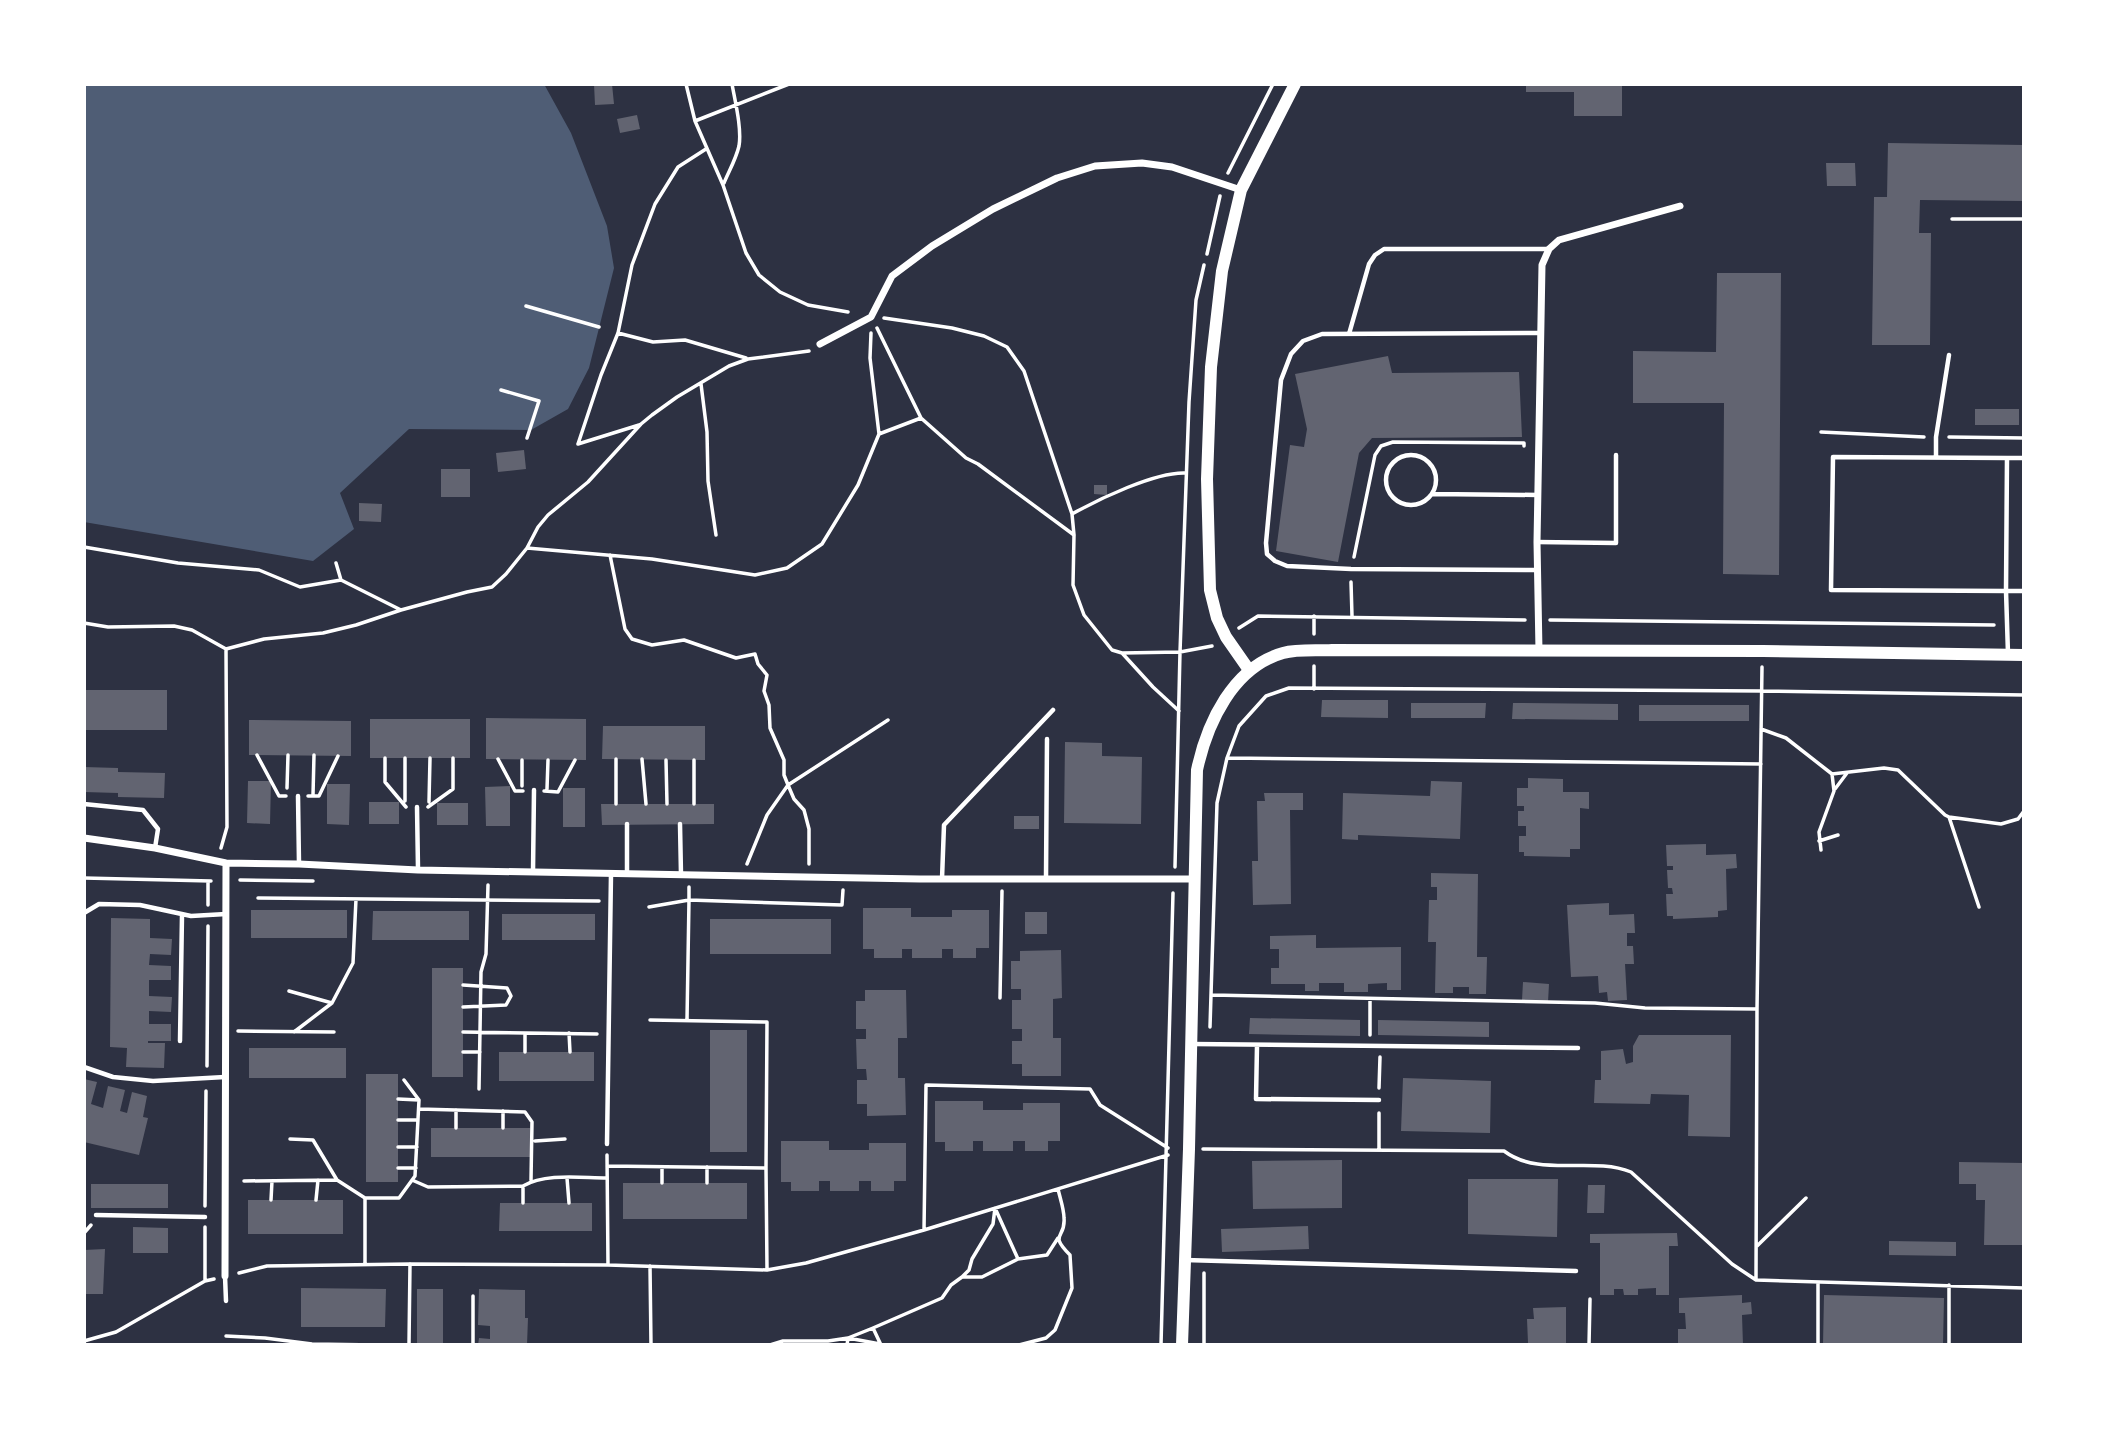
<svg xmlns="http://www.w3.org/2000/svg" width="2108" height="1429" viewBox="0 0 2108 1429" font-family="'Titillium Web',sans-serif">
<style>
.water{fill:#4f5d75}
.building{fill:#626471}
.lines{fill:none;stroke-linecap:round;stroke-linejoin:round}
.path{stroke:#fff;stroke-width:3.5}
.service{stroke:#fff;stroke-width:4.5}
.minor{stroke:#fff;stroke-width:7}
.tertiary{stroke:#fff;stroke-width:12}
.secondary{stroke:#fff;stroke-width:12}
</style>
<rect width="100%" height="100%" fill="#2d3142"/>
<!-- water -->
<path class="water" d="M84,84h460l27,49 36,93 7,42 -25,100 -21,41 -37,21 -122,-1 -69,64 14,36 -41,32 -229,-39z"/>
<!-- building -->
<path class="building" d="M594,84h18l2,20 -19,1z
M1526,84h96v32h-48v-24h-48z
M637,115l3,14 -20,4 -3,-14z
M1888,143l136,2v56l-104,-1 -1,33h12l-1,112h-58l2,-148h13z
M1826,163h29l1,23h-29z
M1717,273h64l-2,302 -56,-1 1,-171h-91v-52l83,1z
M1388,356l4,17 127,-1 3,65 -150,1 -13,15 -21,109 -62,-11 14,-106 14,2 3,-18 -12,-55z
M1975,409h44v16h-44z
M524,450l2,19 -28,3 -2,-19z
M441,469h29v28h-29z
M1094,485h13v10l-13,-1z
M359,503l23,1 -1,18 -22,-1z
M84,690h83v40h-83z
M1322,700h66v18l-67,-1z
M1411,703h75l-1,15h-74z
M1513,703l105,1v16l-106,-1z
M1639,705h110v16h-110z
M486,718l100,1v41l-100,-1z
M370,719h100v39h-100z
M249,720l102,1v35l-102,-1z
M603,726h102v34l-103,-1z
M1065,742l37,1v13l40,1 -1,67 -77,-1z
M84,767l34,1v4l47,1 -1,25 -46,-1v-4l-34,-1z
M1528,778l35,1v13h26v17l-9,-1v41h-10v8l-46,-1v-4h-5v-16h7v-10h-8v-15h6v-5h-7v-18h11z
M248,781h23l-1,43 -23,-1z
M1431,781l31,1 -2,57 -102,-4v5l-16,-1 1,-46 87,3z
M327,784h23l-1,41 -22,-1z
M510,786v40h-24l-1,-39z
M563,788h22v39h-22z
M1264,793h39v17h-13l1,94 -38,1 -1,-44h6l-1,-60h8z
M369,802h30v22h-30z
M437,803h31v22h-31z
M601,804h113v20l-112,1z
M1014,816h25v13h-25z
M1706,844v11l30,-1 1,14 -11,1 1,41 -9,1v6l-45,2v-3h-6l-1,-22h7l-1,-6h-4l-1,-18h6v-4h-6l-1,-21z
M1431,873l47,1 -1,83h10l-1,37h-17v-7h-16v6h-18l1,-51h-8l1,-42h8v-13h-6z
M1609,903v12l25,-1 1,19h-8v13h6l1,18h-9l2,36 -19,1 -1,-9 -8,1 -1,-17 -27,1 -4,-72z
M863,908h48v9h41v-7h37v38h-13v10h-23v-9h-11v9h-30v-9h-10v9h-28v-9h-11z
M251,910h96v28h-96z
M373,911h96v29h-97z
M1025,912h22v22h-22z
M502,914h93v26h-93z
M111,918l39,1v19l22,1 -1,16 -21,-1 -1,11 22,1v14h-22v16l23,1 -1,15 -22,-1v13h22v17h-23v2h17l-1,25 -38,-1 1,-19 -17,-1z
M710,919h121v35h-121z
M1316,935v13l85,-1v43h-14v-7l-19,1v8h-24v-9h-25v8h-14v-7h-34v-16h8v-19h-9v-13z
M1061,950l1,48 -9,1v39h8v38h-39v-12h-10v-23h10v-12h-10v-29h9v-11h-10v-28h9v-10z
M432,968h31v109h-31z
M1523,982l26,2 -1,18 -26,-2z
M865,990h41l1,48h-9v40h7l1,37 -39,1v-12h-10v-24h10l-1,-11h-9l-1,-30h10v-10h-10v-28h9z
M1250,1018l110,2v16l-111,-2z
M1378,1020l111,2v15l-111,-2z
M710,1030h37v122h-37z
M1639,1035h92l-1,102 -42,-1 1,-41 -38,-1 -1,10 -56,-1 1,-23h6v-29l22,-2 3,15 7,-2v-16z
M249,1048h97v30h-97z
M499,1052h95v29h-95z
M366,1074h32v108h-32z
M1403,1078l88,3 -1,52 -89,-2z
M84,1079l13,3 -6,22 12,4 5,-22 17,4 -5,21 7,2 5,-21 15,4 -4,21 5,1 -9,37 -55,-13z
M935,1101h48v9h40v-7h37v38h-12v10h-23v-10h-12v10h-30v-10h-10v10h-28v-9h-10z
M431,1128h99v29h-99z
M781,1141h48v9h40v-7h37v38h-12v10h-23v-10h-12v10h-29v-10h-11v10h-28v-9h-10z
M1342,1160v48l-89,1 -1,-48z
M1959,1162l65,1v82h-40l1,-45h-9v-16h-17z
M1468,1179h90l-1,58 -89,-3z
M623,1183h124v36h-124z
M91,1184h77v24h-77z
M1588,1185h17l-1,28h-17z
M248,1200h95v34h-95z
M500,1203h92v28h-93z
M1308,1226l1,23 -87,3 -1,-23z
M133,1227l35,1v25h-35z
M1677,1233l1,13h-9v49h-13v-7l-18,1v6h-14l-1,-6h-9v6h-14v-52h-10v-9z
M1889,1241l67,1v14l-67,-1z
M105,1249l-2,45h-19v-44z
M301,1288l85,1 -1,38h-84z
M417,1289h26v56h-26z
M479,1289l46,1v28h3l-1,27h-49l1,-7 11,1v-13l-12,-1z
M1742,1295v8l9,-1 1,12 -10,1 1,30h-65v-16h8l-1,-16h-6v-15z
M1824,1295l120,3 -1,47h-120z
M1566,1307v38h-34v-2h-4l-1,-24h7l-1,-11z"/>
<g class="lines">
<!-- path -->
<path class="path" d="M686,84l9,37 28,64 23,68 13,22 21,17 28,13 40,7
M695,121l94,-37
M1228,173l45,-89
M724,183c5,-12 12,-24 15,-37 3,-17 -4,-45 -7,-62
M1952,219h72
M1207,254l13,-58
M526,306l73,21
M884,318l68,10 32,8 23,11 17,24 48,143 2,21 -1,50 11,30 28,35 10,3 31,34 26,24
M877,328l44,90 45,40 12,6 96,71
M618,333l35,9 32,-2 61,18
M701,384l6,48 1,49 8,54
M501,390l38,11 -12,37
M1821,432l103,5
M879,434l42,-16
M1949,437l75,1
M578,444l23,-69 17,-42 14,-68 23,-61 23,-37 28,-18
M578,444l61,-19
M1072,514c27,-15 83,-42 113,-41
M84,547l94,16 81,7 41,17 41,-7 60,30
M527,548l125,11 103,16 32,-7 35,-24 36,-59 21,-51 -9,-76 1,-25
M610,555l15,74 7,10 20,6 32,-5 52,18 19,-4 3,10 9,11 -3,16 5,14 1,23 14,32v15l4,10 100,-65
M1354,557l21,-102 6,-9 12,-4 131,1v3
M336,563l5,17
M1351,582l1,34
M1550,620l444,5
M84,623l24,4 66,-1 18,4 34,19 38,-10 59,-6 33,-8 45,-15 66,-18 25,-5 14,-13 21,-26 11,-21 10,-12 40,-33 53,-58 11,-9 25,-18 52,-31 19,-7 61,-8
M1239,628l19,-12 267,4
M1314,634v-18
M1122,653l58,-1 9,-250 7,-102 8,-35
M1314,666v23
M1761,729l25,9 46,36
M257,755l22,41h7
M385,758v24l21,25
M405,758v43
M1227,758l534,6
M498,759l17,32h8
M642,759l4,45
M522,760v26
M666,760l1,44
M694,760v44
M287,788l1,-33
M547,789l1,-29
M1835,789l12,-16
M544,791l14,1 17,-32
M313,795l1,-40
M308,796h11l19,-40
M429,802l1,-44
M616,804v-45
M428,807l25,-18v-31
M1949,817l30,90
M1819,841l19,-6
M221,848l6,-21 -1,-177
M1821,850l-2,-18 15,-41 -2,-17 52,-6 14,2 47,45 4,2 52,7 17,-5 6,-8
M747,864l20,-49 21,-30 6,14 10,11 5,19v35
M1175,867l5,-215 32,-6
M84,878l127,3
M240,880l73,1
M208,881v24
M258,898l341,3
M649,907l40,-7v-13
M463,985l44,3 4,8 -5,9 -43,2
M289,991l43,12
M1212,995l383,8 50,5 112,1
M1000,998l2,-107
M650,1020l117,2 -1,146
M687,1020l2,-120 153,5 1,-15
M1210,1027l7,-224 10,-45 12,-32 27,-30 23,-8 473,3 262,4
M238,1031l96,1
M294,1032l38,-29 21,-40 3,-64
M463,1032l134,2
M569,1033l1,19
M1370,1035v-36
M463,1052h17
M525,1052v-19
M207,1066l1,-140
M1379,1088l1,-31
M479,1089l2,-117 5,-18 2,-69
M398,1099l21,1
M419,1109l106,3 7,10 -1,58
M456,1110v18
M503,1111v17
M1379,1113v37
M398,1120h20
M290,1139l23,1 24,40 28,18h34l16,-22 4,-76 -15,-20
M535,1141l30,-2
M398,1147h19
M1203,1149l301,2c36,27 87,5 127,21l101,92 24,16 268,8
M607,1155l1,110
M607,1166l159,2 1,101
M662,1167v16
M707,1167v16
M398,1168h18
M567,1178l2,25
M412,1180l16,7 95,-1c23,-13 57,-8 84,-8
M244,1181l93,-1
M523,1186v17
M271,1200l1,-19
M316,1200l2,-20
M205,1206l1,-115
M205,1227v54
M924,1230l2,-145 164,4 10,16 68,43
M84,1233l7,-8
M1757,1246l49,-48
M1018,1259l-36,18h-20l7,-7 3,-11 21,-35 2,-16 23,51 29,-4 11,-17
M365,1265v-67
M650,1266l1,79
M239,1273l28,-7 143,-2 198,1 159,5 39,-7 118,-33 244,-75
M1204,1273v72
M1756,1279l1,-270 5,-342
M1818,1283v62
M473,1296v49
M873,1328l-25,10 32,6
M226,1336l39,2 47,6 64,1
M84,1341l32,-9 89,-51 9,-2
M409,1345l1,-81
M770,1345l13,-4h45l20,-3 -1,7
M881,1345l-8,-17 69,-30 9,-13 11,-8
M1019,1345l27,-7 9,-8 17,-42 -2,-33c-22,-22 -4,-16 -6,-37 0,-9 -4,-20 -6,-29
M1161,1345l12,-452
M1589,1345l1,-46
M1949,1345v-60"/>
<!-- service -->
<path class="service" d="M1349,334l20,-70 6,-9 9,-6h164
M1386 480a25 25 0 1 1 50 0a25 25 0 1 1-50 0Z
M1936,457v-20l13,-82
M2007,458h17
M1432,494l106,1
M1537,542l79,1v-88
M1537,570l-186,-1 -64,-3 -12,-5 -8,-7 -1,-11 15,-163 10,-26 12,-13 19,-7 219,-1
M2008,654l-2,-63 1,-133 -174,-1 -2,133 175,1h18
M298,796l1,68
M84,804l59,6 15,19 -3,19
M417,807l1,62
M627,824v50
M680,824l1,51
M533,871l1,-81
M942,879l2,-54 109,-115
M1046,879l1,-140
M84,913l15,-9 41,1 51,11 35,-2
M180,1041l2,-126
M1192,1044l386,4
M1257,1046l-1,53 123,1
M84,1067l29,10 40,4 72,-4
M607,1144l4,-270
M96,1215l109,2
M1185,1260l391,11
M225,1276l1,25"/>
<!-- minor -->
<path class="minor" d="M820,344l51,-27 21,-41 40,-30 61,-37 64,-31 38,-12 47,-3 30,4 69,23
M1539,651l-2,-109 5,-277 7,-16 10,-9 121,-34
M84,838l71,10 71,15 73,1 119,6 502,9h275
M225,1276l1,-413"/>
<!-- tertiary -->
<path class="tertiary" d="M1249,670l-23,-33 -9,-19 -7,-28 -3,-111 4,-112 11,-96 19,-81 54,-106"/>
<!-- secondary -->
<path class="secondary" d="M1182,1345l7,-196 8,-379c10,-47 36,-103 86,-117 15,-4 33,-2 49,-3l431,1 261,4"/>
</g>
<!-- border -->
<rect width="2108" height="1429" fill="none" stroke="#ffffff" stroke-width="172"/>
</svg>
